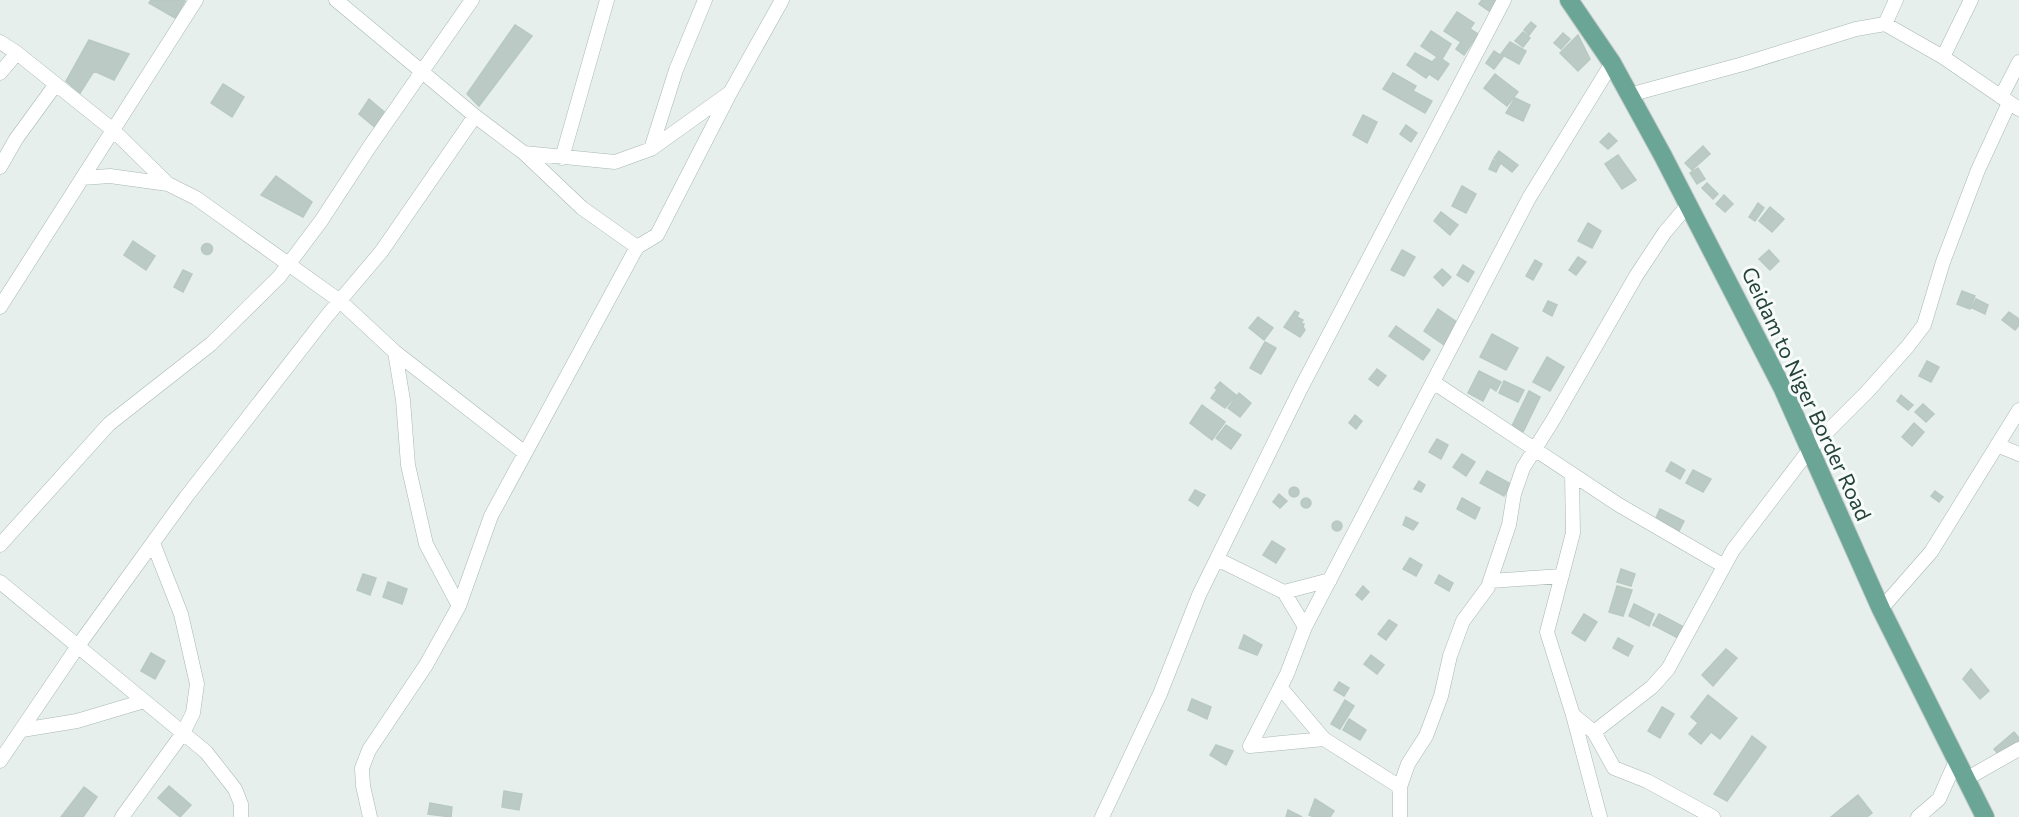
<svg xmlns="http://www.w3.org/2000/svg" width="2019" height="817" viewBox="0 0 2019 817" font-family="Commissioner,sans-serif">
<style>
.building{fill:#bbcac4;stroke:#b8c9c2;stroke-width:1.5}
.lines{fill:none;stroke-linecap:round;stroke-linejoin:round}
.minor-casing{stroke:#a8b8b2;stroke-width:15}
.primary-casing{stroke:#c2cac8;stroke-width:20}
.minor{stroke:#fff;stroke-width:14}
.primary{stroke:#6aa596;stroke-width:18}
.labels{text-anchor:middle;stroke-width:6;stroke-linejoin:round;paint-order:stroke}
.street-label{font-size:21px;fill:#24423a;stroke:#f7fbf9}
</style>
<rect width="100%" height="100%" fill="#e6efeb"/>
<!-- building -->
<path class="building" d="M151,0h33l1,1 -10,17 -26,-15z
M1482,0h18l-5,15 -16,-11z
M1457,12l17,11 -4,6 8,5 -14,21 -8,-6 5,-7 -17,-11z
M1531,22l5,4 -7,9 -5,-5z
M515,25l17,11 -53,70 -12,-12z
M1431,31l20,13 -9,15 7,5 -11,16 -9,-6 -3,4 -19,-13 8,-12 17,9 5,-5 -16,-11z
M1523,32l7,6 -7,9 -8,-6z
M1563,33l7,6 -9,10 -7,-6z
M1578,35l12,24 -12,12 -18,-18z
M89,40l40,14 -15,26 -20,-9 -14,22 -14,-12z
M1510,42l16,9 -7,13 -18,-10z
M1494,51l9,6 -9,12 -8,-6z
M1393,73l23,13 -3,5 19,10 -7,12 -42,-24z
M1495,74l23,18 -11,14 -23,-18z
M223,84l21,13 -12,20 -21,-14z
M1515,98l15,7 -7,16 -17,-8z
M369,99l19,16 -11,14 -18,-15z
M1363,115l14,7 -10,21 -14,-8z
M1406,125l11,8 -6,9 -11,-8z
M1609,133l8,8 -9,8 -8,-7z
M1703,146l7,8 -18,16 -7,-7z
M1499,151l19,14 -6,7 -18,-14z
M1618,155l18,25 -14,9 -17,-25z
M1493,160l7,4 -4,8 -7,-3z
M1698,168l7,11 -8,5 -7,-11z
M276,176l36,26 -9,15 -42,-22z
M1707,183l11,11 -5,5 -11,-11z
M1462,186l14,8 -10,19 -14,-7z
M1724,195l9,9 -8,8 -9,-8z
M1758,203l6,5 -9,13 -6,-4z
M1770,207l14,12 -12,13 -13,-11z
M1441,212l17,13 -8,10 -16,-14z
M1588,223l13,8 -9,17 -14,-7z
M133,241l22,15 -9,14 -22,-15z
M201.5 249a5.5 5.5 0 1 1 11 0a5.5 5.5 0 1 1-11 0Z
M1402,250l13,7 -11,19 -13,-6z
M1769,250l10,11 -9,9 -11,-11z
M1578,257l8,5 -10,13 -7,-5z
M1535,260l7,4 -9,16 -7,-4z
M1463,265l11,7 -6,10 -11,-7z
M1442,269l9,8 -8,9 -9,-9z
M183,270l9,4 -9,18 -9,-5z
M1962,291l13,5 -5,13 -13,-5z
M1976,299l12,6 -3,9 -13,-6z
M1548,301l9,4 -5,11 -9,-5z
M1438,309l23,16 -14,22 -23,-16z
M1295,311l4,2 -2,4 6,3 -2,3 3,1 -1,3 2,3 -5,7 -16,-10z
M2009,312l10,7v6l-4,5 -13,-10z
M1258,317l15,11 -9,12 -15,-12z
M1396,326l34,24 -7,10 -34,-24z
M1492,334l26,14 -12,22 -26,-13z
M1265,342l11,6 -15,26 -11,-6z
M1547,357l17,10 -14,24 -17,-9z
M1927,361l12,6 -8,15 -12,-6z
M1377,369l9,7 -8,10 -9,-7z
M1479,371l22,11 -5,9 -6,-4 -7,14 -15,-8z
M1504,381l20,9 -6,12 -19,-9z
M1220,382l16,13 -11,13 -14,-10 6,-8 -2,-2z
M1529,391l11,6 -17,35 -11,-6z
M1239,393l12,10 -11,14 -12,-9z
M1901,395l12,10 -5,5 -11,-9z
M1923,404l11,10 -8,8 -11,-10z
M1202,405l23,17 -13,18 -22,-17z
M1355,415l7,6 -6,8 -7,-6z
M1914,423l10,9 -12,14 -10,-9z
M1226,425l15,10 -10,14 -15,-11z
M1437,439l11,6 -7,14 -12,-7z
M1462,454l13,8 -9,14 -13,-9z
M1671,462l14,8 -5,9 -14,-8z
M1693,470l18,9 -8,13 -17,-9z
M1487,471l24,13 -7,12 -24,-13z
M1419,481l6,4 -4,7 -7,-3z
M1289 492a5 5 0 1 1 10 0a5 5 0 1 1-10 0Z
M1195,490l10,5 -7,11 -9,-6z
M1935,491l8,6 -4,5 -8,-6z
M1279,494l8,7 -7,7 -7,-6z
M1301 503a5 5 0 1 1 10 0a5 5 0 1 1-10 0Z
M1462,498l18,10 -5,11 -18,-10z
M1660,509l24,12 -7,14 -16,-8 2,-5 -7,-4z
M1406,517l12,6 -5,7 -10,-5z
M1332 526a5 5 0 1 1 10 0a5 5 0 1 1-10 0Z
M1272,541l13,8 -9,14 -13,-8z
M1410,558l12,7 -6,11 -13,-7z
M1621,569l14,5 -4,12 -14,-4z
M363,574l13,4 -6,17 -13,-5z
M1439,575l14,8 -4,8 -14,-8z
M388,582l19,7 -5,15 -19,-7z
M1363,586l6,6 -7,8 -6,-5z
M1617,586l15,4 -9,26 -14,-4z
M1634,604l20,10 -5,12 -20,-10z
M1584,614l13,8 -12,19 -13,-8z
M1659,614l25,13 -6,11 -25,-13z
M1389,620l8,5 -11,15 -8,-6z
M1244,635l18,10 -5,10 -18,-7z
M1618,638l15,8 -5,10 -15,-8z
M1726,649l11,9 -24,28 -11,-11z
M151,653l14,8 -10,18 -14,-8z
M1371,655l13,10 -7,9 -13,-10z
M1971,669l18,22 -9,8 -17,-20z
M1339,682l10,6 -5,8 -10,-6z
M1708,695l29,23 -17,21 -9,-7 -10,12 -12,-10 9,-11 -7,-6z
M1192,699l19,8 -4,12 -19,-9z
M1345,700l9,6 -14,23 -9,-5z
M1662,707l12,7 -14,24 -12,-7z
M1349,719l17,11 -6,10 -17,-10z
M2014,732l5,6v5l-19,13 -6,-7z
M1752,736l14,11 -39,54 -13,-7z
M1216,745l17,6 -7,14 -16,-10z
M169,786l22,19 -11,12 -22,-19z
M84,787l13,10 -14,20h-22z
M504,791l18,3 -3,16 -17,-3z
M1858,795l14,18 -5,4h-36z
M1315,799l19,12 -4,6h-16l-5,-2z
M430,803l22,4 -1,10 -23,-3z
M1288,810l14,7h-16z"/>
<g class="lines">
<defs>
<path id="minor" d="M336,0l139,116 49,37 58,55 55,39
M1885,24l11,-24
M0,42l17,11 96,77 55,54 28,14 144,103 55,51 130,101
M1943,57l28,-57
M0,73l17,-20
M1629,95l114,-31 113,-35 29,-5 58,33 76,52
M2001,97l18,-35
M651,149l25,-79 29,-70
M524,153l91,9 36,-13 77,-55
M562,158l45,-158
M0,167l16,-28 40,-55
M82,178l28,-2 58,8
M0,307l196,-307
M395,352l8,48 5,65 18,79 33,62
M1433,382l186,123 105,61
M1997,445l22,9
M1572,474l1,59 -26,99 26,83 21,17 20,36 33,13 66,36
M0,545l109,-121 102,-80 68,-67 42,-56 49,-75 102,-146
M1217,559l67,33 21,35
M1490,581l72,-5
M0,582l206,170 29,37 6,15v13
M1284,592l46,-12
M1881,609l50,-57 88,-142
M1280,687l44,52 76,48
M1573,715l27,102
M22,730l55,-9 67,-20
M1594,732l58,-45 16,-18 65,-119 77,-101 57,-57 41,-46 16,-21 19,-63 35,-92 31,-67
M1250,746l37,-72 18,-47 224,-429 83,-135
M1250,746l74,-7
M0,761l78,-115 108,-149 140,-180 55,-65 94,-136
M1966,779l53,-30
M122,817l61,-84 10,-20 4,-29 -16,-70 -28,-71
M370,817l-7,-31 -1,-18 7,-18 57,-85 33,-59 32,-90 146,-269 20,-12 73,-142 52,-93
M1102,817l58,-123 39,-99 102,-207 203,-388
M1400,817v-30l8,-23 18,-28 15,-40 9,-40 13,-35 25,-34 21,-62 5,-31 9,-26 30,-48 83,-144 29,-44 23,-27
M1918,817l21,-18 17,-38"/>
<path id="primary" d="M1569,0l43,63 51,93 120,233 98,220 104,208"/>
</defs>
<!-- minor casing -->
<use href="#minor" class="minor-casing"/>
<!-- primary casing -->
<use href="#primary" class="primary-casing"/>
<!-- minor -->
<use href="#minor" class="minor"/>
<!-- primary -->
<use href="#primary" class="primary"/>
</g>
<g class="labels">
<!-- street labels -->
<g class="street-label">
<text transform="translate(1806 394) rotate(65)" y="7">Geidam to Niger Border Road</text>
</g>
</g>
</svg>
